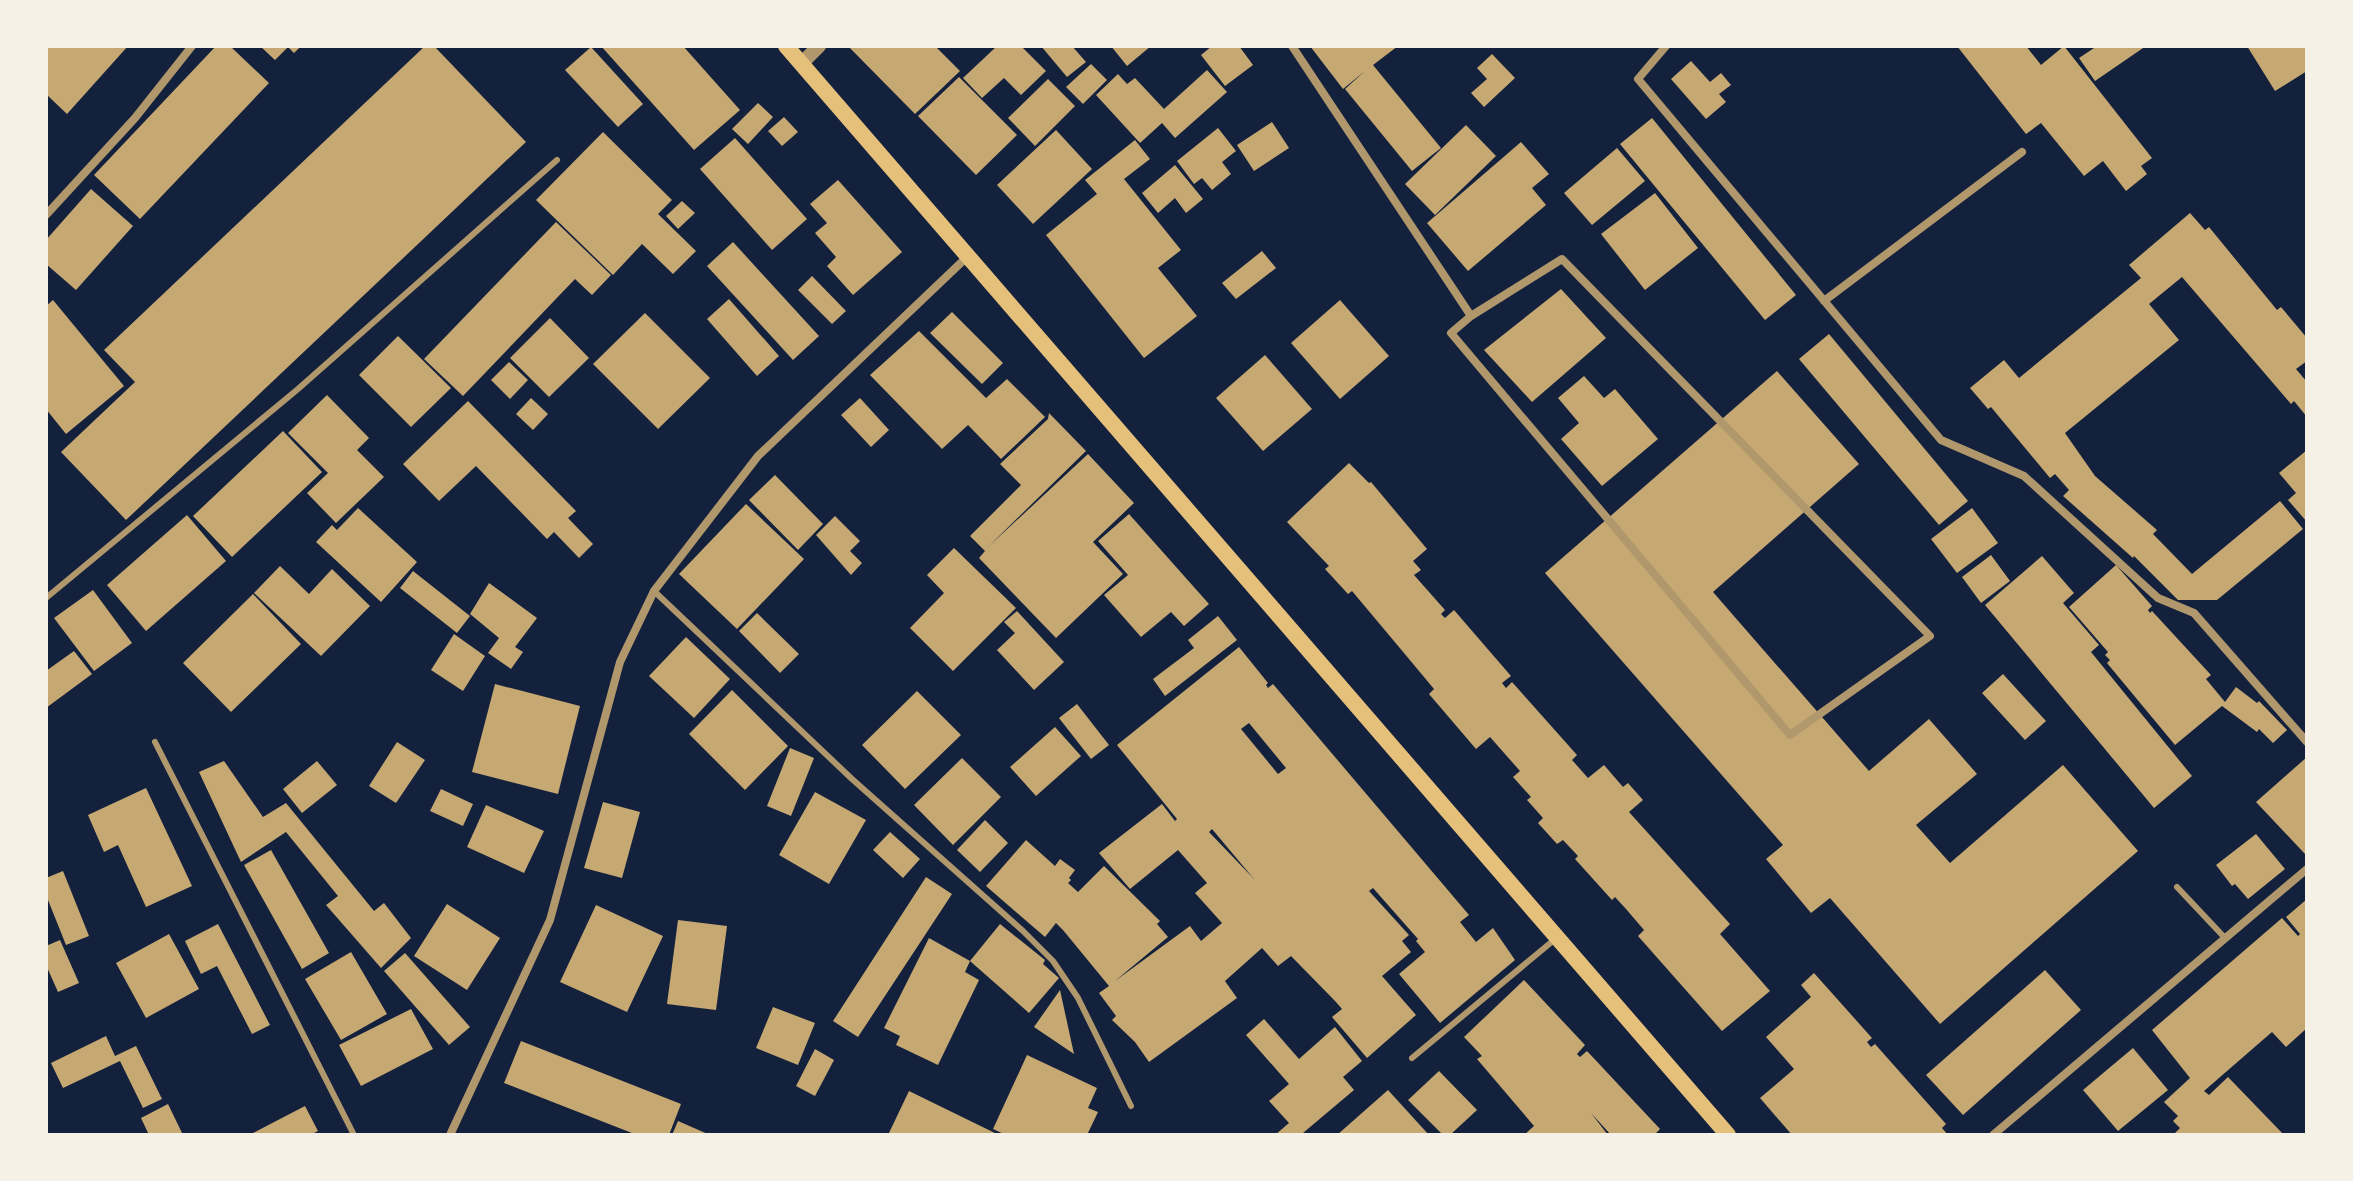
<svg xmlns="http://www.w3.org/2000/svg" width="2353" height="1181" viewBox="0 0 2353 1181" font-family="'Alegreya Sans',sans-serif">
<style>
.building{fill:#c6a872;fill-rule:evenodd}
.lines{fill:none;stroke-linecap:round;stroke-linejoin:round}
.service{stroke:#b1986c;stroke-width:6}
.minor{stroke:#b1986c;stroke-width:8}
.tertiary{stroke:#b1986c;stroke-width:14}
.secondary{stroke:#e5c07b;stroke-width:16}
</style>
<rect width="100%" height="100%" fill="#14213d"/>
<!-- building -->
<path class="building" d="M46,46h82l-61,68 -21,-20z
M216,46h14l39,37 -129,136 -46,-44z
M260,46h41l-7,7 -6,-6 -13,13z
M425,46h9l92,96 -400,378 -65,-68 74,-70 -31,-32z
M601,46h82l57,64 -46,40z
M848,46h87l25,25 -45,43z
M997,46h24l25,25 -25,24 -17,-17 -22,20 -19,-20z
M1041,46h31l14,16 -19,15z
M1111,46h40l-24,20z
M1212,46h27l14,19 -28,21 -24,-31z
M1310,46h88l-25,19 68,83 -29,23 -67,-82 20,-18 -22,18z
M1957,46h69l15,19 23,-19 88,112 -11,8 6,8 -21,17 -23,-30 -19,15 -43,-53 -15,11z
M2097,46h49l-51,35 -16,-23z
M2247,46h60v25l-32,20z
M591,47l52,57 -25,23 -53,-57z
M1492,54l23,24 -31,29 -13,-14 16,-14 -10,-11z
M1691,61l19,21 11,-9 10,12 -12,9 7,8 -20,17 -35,-40z
M1091,64l16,16 -24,24 -17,-17z
M1207,70l20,22 -52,46 -13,-15 -22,20 -44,-48 22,-21 9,10 8,-6 29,31z
M959,77l58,58 -41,40 -58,-59z
M1048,79l27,27 -40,40 -27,-28z
M758,103l15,14 -25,27 -16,-15z
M784,117l14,15 -16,14 -14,-15z
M1652,118l144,177 -31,25 -145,-176z
M1272,122l17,26 -35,23 -17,-26z
M1466,125l30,31 -61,59 -30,-31z
M1218,128l18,23 -14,11 9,12 -19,16 -10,-12 -8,6 -17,-23z
M1056,130l36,39 -59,55 -36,-39z
M603,132l69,68 -14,14 38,37 -23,23 -31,-30 -29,31 -77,-75z
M735,138l72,81 -35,31 -72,-81z
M1135,140l15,19 -26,20 57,71 -23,18 39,48 -53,42 -98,-123 51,-41 -12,-14z
M1521,142l28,32 -17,14 14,17 -78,66 -41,-48z
M1617,148l28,33 -53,44 -28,-32z
M1175,165l28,34 -17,14 -11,-15 -17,15 -16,-20z
M838,180l64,72 -49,43 -26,-29 9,-9 -21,-24 12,-10 -17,-19z
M91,189l42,37 -57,64 -30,-26v-24z
M1655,193l43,55 -53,42 -44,-56z
M682,201l13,12 -17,16 -12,-13z
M2190,213l15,17 4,-3 68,83 4,-3 26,31v23l-11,8 11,13v35l-13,-16 -3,3 -109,-127 -33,27 30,36 -114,93 30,43 62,54 -4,4 39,40 88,-73 23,28 -86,71h-39l-44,-44 -1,2 -70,-62 6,-6 -14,-16 -5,4 -59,-71 -3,2 -18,-21 34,-28 15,18 122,-100 -12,-13z
M556,222l55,53 -19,20 -17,-16 -112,117 -39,-37z
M733,242l86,94 -26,24 -86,-94z
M1262,251l14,17 -40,31 -14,-16z
M812,276l34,35 -14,13 -34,-34z
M1561,289l45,49 -74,64 -48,-52z
M729,299l50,57 -22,20 -50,-57z
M53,300l71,86 -58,48 -20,-25v-103z
M1340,300l49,56 -49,43 -49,-56z
M952,312l51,51 -21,21 -52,-51z
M645,313l65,65 -52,51 -65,-65z
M550,318l39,40 -40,39 -39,-39z
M919,331l67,67 21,-19 38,38 -44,42 -33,-34 -26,24 -72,-74z
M1829,334l139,167 -29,24 -140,-166z
M398,336l53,52 -40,39 -52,-52z
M1265,355l47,54 -49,42 -47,-53z
M509,362l19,18 -18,19 -19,-19z
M1777,371l82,93 -146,128 156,179 60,-52 48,55 -61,51 34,38 113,-98 75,86 -198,173 -110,-126 -19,15 -45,-54 17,-14 -238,-272z
M1584,376l20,22 11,-9 43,50 -56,47 -41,-47 18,-16 -21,-25z
M327,395l42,43 -12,12 27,27 -48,46 -29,-30 21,-20 -40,-40z
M531,398l17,16 -15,16 -17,-16z
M860,398l29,32 -18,17 -30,-32z
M468,401l108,110 -8,7 25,26 -14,14 -25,-26 -7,7 -71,-73 -37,35 -36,-37z
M1049,413l37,38 -98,96 100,-93 46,49 -41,39 30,32 -67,64 -77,-80 6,-7 -15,-15 51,-51 -21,-21 48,-45z
M283,431l39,41 -90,85 -39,-41z
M2307,450v72l-19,-22 8,-7 -17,-20z
M1349,463l20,20 2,-1 56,67 -14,12 8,9 -7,5 31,35 -4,4 4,4 9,-8 57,66 -9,7 4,5 6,-6 65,73 -5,5 16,18 16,-13 19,22 5,-4 15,17 -14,12 101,112 -10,10 50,57 -48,40 -84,-95 6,-6 -18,-21 -11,-12 -3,3 -37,-41 3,-3 -15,-16 -6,4 -19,-21 5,-5 -16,-18 4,-3 -18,-20 7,-6 -30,-34 -14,12 -47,-55 5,-5 -30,-36 -52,-62 -4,3 -23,-25 4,-3 -42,-44z
M775,475l48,49 -25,26 -49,-50z
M746,504l58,55 -67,70 -58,-55z
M358,508l59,54 -36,40 -65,-60 16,-17 5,5z
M1972,508l26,35 -41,30 -26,-34z
M1129,514l80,90 -25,22 -13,-14 -30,25 -37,-42 24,-20 -30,-34z
M187,515l39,46 -80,70 -39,-46z
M835,516l25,25 -10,10 12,12 -11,12 -35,-40z
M954,548l62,60 -63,63 -43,-43 34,-35 -17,-18z
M1991,555l19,26 -29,22 -19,-26z
M2042,556l32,37 -11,10 36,42 -8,7 101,124 -38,32 -169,-203z
M2116,565l36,41 -4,4 2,3 2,-2 59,64 -5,4 19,23 11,-15 21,16 2,-2 28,29 -14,13 -14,-14 -2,3 -35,-26 -47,39 -68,-82 3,-3 -5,-5 3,-3 -39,-45z
M280,566l29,28 23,-25 38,37 -49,50 -67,-63z
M413,571l57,45 -13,17 -57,-45z
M489,583l48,35 -22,29 8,5 -12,17 -23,-16 11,-15 -29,-24z
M93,590l39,53 -38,28 -40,-53z
M253,594l48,50 -70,68 -48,-49z
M1017,611l47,51 -30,28 -37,-40 18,-17 -11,-11z
M757,613l42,41 -19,19 -41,-42z
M1218,616l19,24 -72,56 -12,-17 41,-31 -6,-8z
M454,634l31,22 -22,35 -32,-21z
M686,637l44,42 -36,39 -45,-42z
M1239,647l29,36 -2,2 2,3 5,-4 196,231 -9,7 16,20 17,-14 22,32 -75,63 -41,-49 26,-22 -9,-11 2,-2 -45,-51 -4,3 40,44 -7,6 9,11 -29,24 34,39 -49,43 -35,-41 10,-8 -6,-7 -45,-46 -13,10 -16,-18 -37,33 12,17 -88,64 -14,-20 -23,-22 4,-4 -17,-23 10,-7 -46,-56 -7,-7 -11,14 -59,-51 40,-46 29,26 5,-7 15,11 -6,8 2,2 -3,3 10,9 26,-26 56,55 -3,3 11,13 -53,44 75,-55 11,15 21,-18 -27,-30 12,-10 -29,-33 -48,39 -31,-36 63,-49 13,17 2,-2 -60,-74zM1249,723l37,45 -8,6 -37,-45zM1212,829l42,50 -45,-47z
M74,651l18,23 -46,34v-37z
M2003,674l43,47 -21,19 -43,-47z
M495,684l85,22 -22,88 -86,-22z
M732,690l56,56 -43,44 -56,-56z
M917,691l44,44 -56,54 -43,-44z
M1077,704l32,41 -18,14 -32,-41z
M1055,727l26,29 -45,40 -26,-29z
M397,742l28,18 -29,43 -27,-17z
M790,748l24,10 -23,58 -24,-10z
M2307,757v95l-2,2 -49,-52z
M962,758l39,39 -48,48 -39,-40z
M224,761l39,56 23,-14 88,108 10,-8 27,35 -30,30 -55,-63 12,-9 -52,-64 -45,30 -42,-90z
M317,761l20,24 -35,28 -19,-24z
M146,788l46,98 -46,21 -28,-62 -14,7 -16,-37z
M441,789l32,15 -10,22 -33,-15z
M815,792l51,28 -37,64 -50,-29z
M603,802l37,10 -18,66 -38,-10z
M486,805l58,26 -20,42 -57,-26z
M985,820l23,23 -28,29 -23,-22z
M890,832l30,27 -17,19 -30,-28z
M2256,834l29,35 -37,30 -13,-15 -3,2 -16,-21z
M271,850l58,103 -27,16 -58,-104z
M63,871l26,65 -23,9 -20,-50v-17z
M926,877l26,17 -94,143 -25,-16z
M2307,899v129l-21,19 -14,-15 -68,59 5,4 19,-18 56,58h-111l7,-7 -7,-7 5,-5 -14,-14 26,-24 -38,-48 130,-112 16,18 2,-2 -14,-17z
M447,904l53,34 -33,52 -53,-34z
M596,905l67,31 -36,76 -67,-30z
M678,920l49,6 -11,84 -49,-6z
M218,924l52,101 -18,9 -35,-68 -16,8 -16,-33z
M1000,924l45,36 -2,4 16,14 -30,35 -59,-52z
M169,934l30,55 -53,29 -30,-55z
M929,938l41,23 -5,11 14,8 -41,85 -42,-20 4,-9 -16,-8z
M60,940l19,43 -21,9 -12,-27v-19z
M351,952l36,62 -46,26 -36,-61z
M405,953l65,74 -21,18 -65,-74z
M2045,970l36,40 -118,105 -37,-40z
M1814,973l58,65 -5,4 4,5 4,-3 71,80 -4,4 6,7h-156l-32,-37 34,-29 -28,-32 45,-40 -10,-12z
M1524,980l61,65 -8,9 3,3 7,-6 73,78 -6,6h-43l-20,-22 17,22h-84l10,-9 -57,-67 5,-3 -18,-19z
M1060,990l14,64 -40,-27z
M773,1007l42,16 -17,42 -42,-17z
M411,1009l22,40 -72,37 -22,-41z
M1264,1019l35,40 36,-32 27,34 -19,16 11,13 -51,43 1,2h-29l14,-12 -20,-22 20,-17 -43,-49z
M106,1036l9,20 21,-10 26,53 -19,9 -23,-47 -57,27 -12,-25z
M521,1041l160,63 -12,31h-32l-133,-52z
M2133,1048l35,42 -50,41 -35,-41z
M815,1049l19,11 -19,36 -19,-10z
M1027,1055l70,33 -9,20 10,4 -11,23h-81l-13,-6z
M1439,1071l38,39 -27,25h-7l-35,-35z
M1388,1090l41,45h-92z
M909,1091l90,44h-111z
M168,1104l15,31h-34l-8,-17z
M305,1106l13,25 -8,4h-61z
M678,1121l32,14h-38z"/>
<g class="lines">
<!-- service -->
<path class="service" d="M654,591l198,188 171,152 30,30 25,37 53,108
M46,598l252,-209 259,-229
M155,742l199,393
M2177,887l48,51
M1412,1058l142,-118"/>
<!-- minor -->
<path class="minor" d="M1292,46l179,270
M1666,46l-28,33 303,361 83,36 134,122 36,15 113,129
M46,215l89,-97 57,-72
M1562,259l368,377 -140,99 -339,-402 20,-17z
M1824,301l198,-149
M450,1135l100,-215 70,-258 34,-71 104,-135 210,-200
M1993,1135l314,-266"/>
<!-- tertiary -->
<path class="tertiary" d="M801,64l18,-18"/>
<!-- secondary -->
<path class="secondary" d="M786,46l942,1089"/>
</g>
<!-- border -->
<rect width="2353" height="1181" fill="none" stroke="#f6f1e7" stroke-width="96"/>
</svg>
